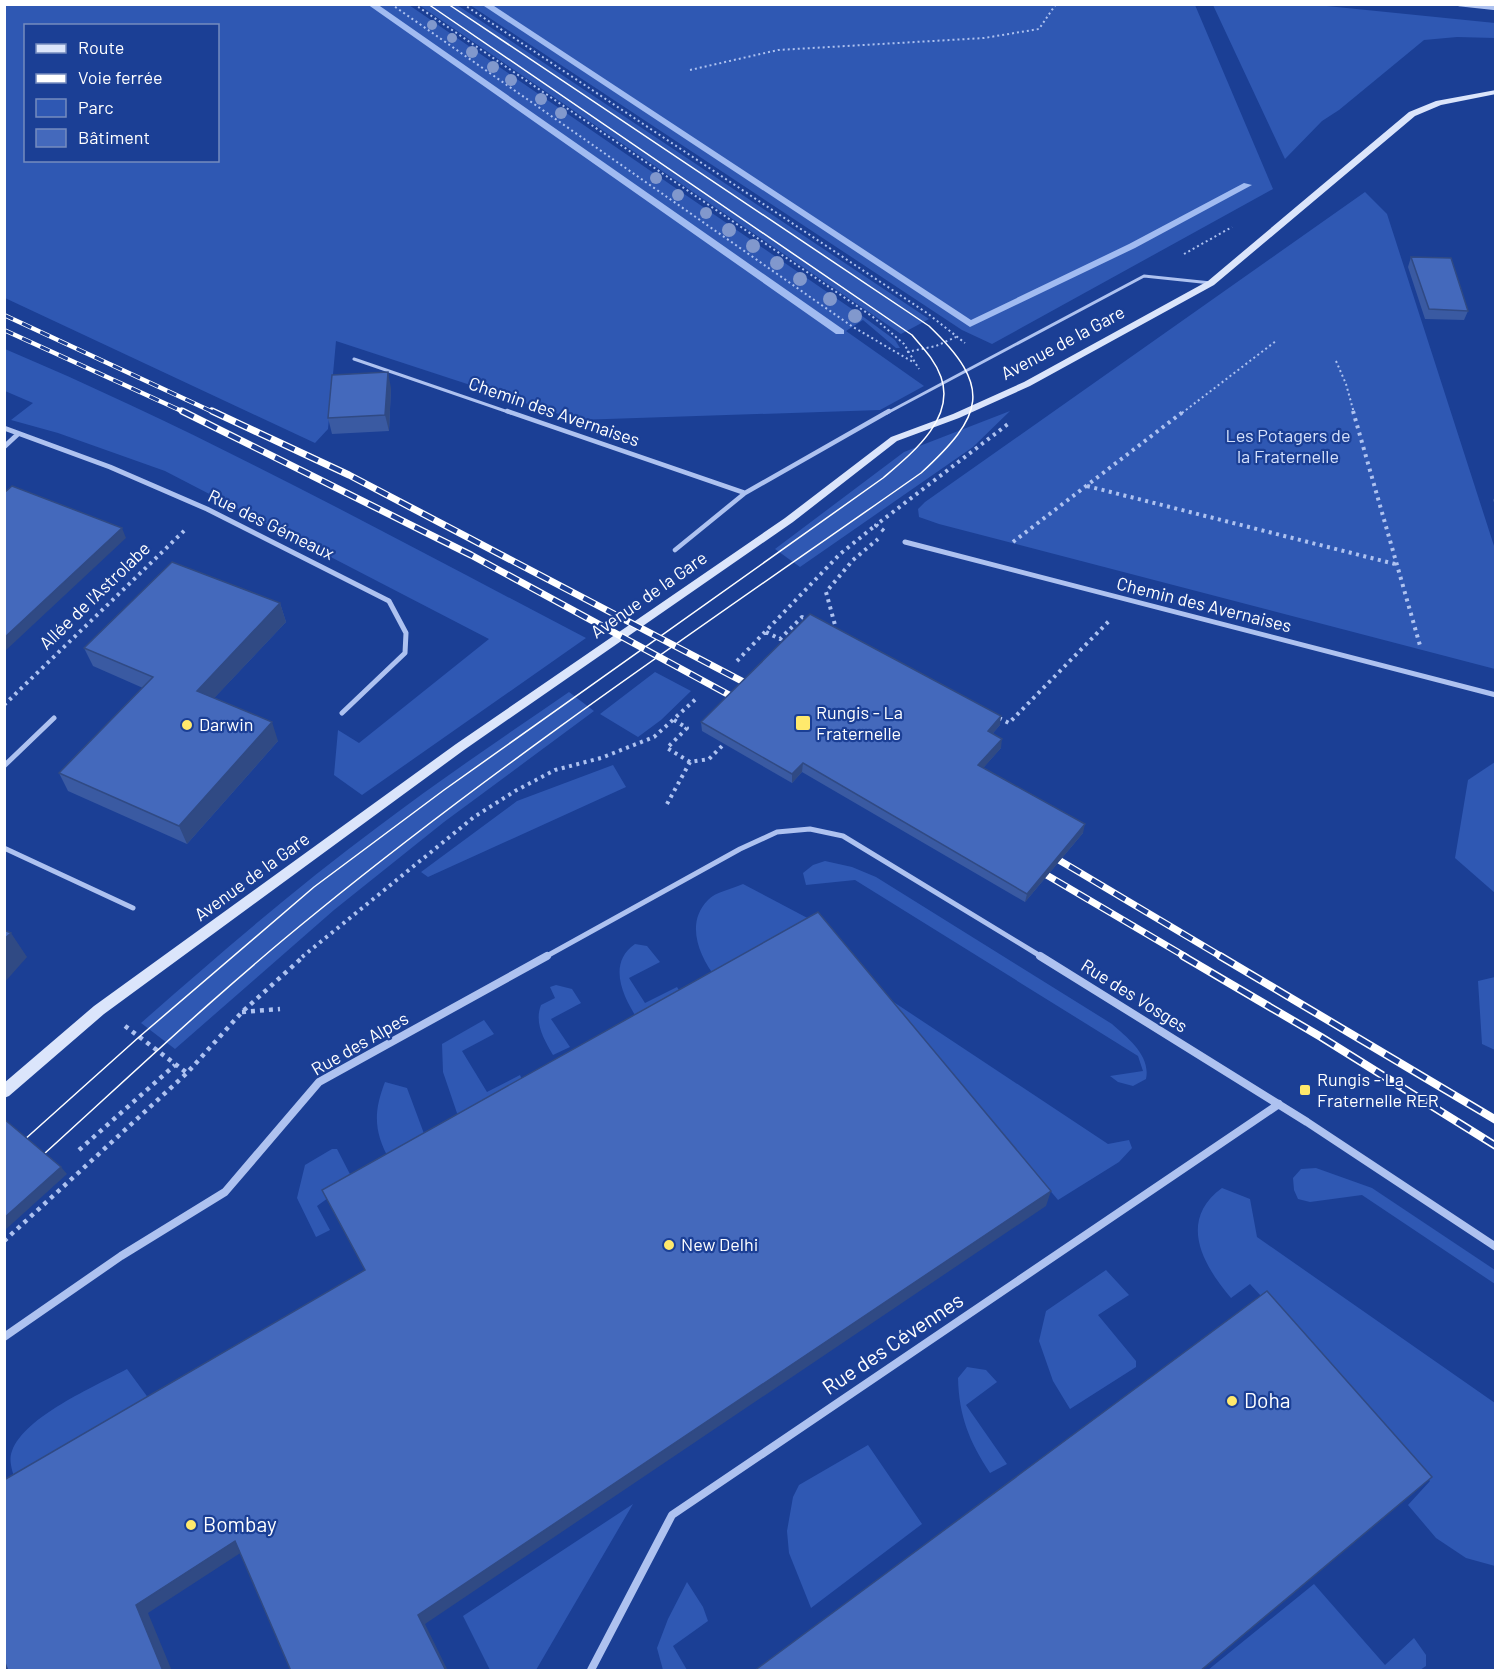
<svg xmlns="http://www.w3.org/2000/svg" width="1500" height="1675" viewBox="0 0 1500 1675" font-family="Barlow,sans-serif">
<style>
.green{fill:#2f58b3;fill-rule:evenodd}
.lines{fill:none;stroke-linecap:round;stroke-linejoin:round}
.stream{fill:#a1bbf1;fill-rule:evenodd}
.path-far2{stroke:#aec2f0;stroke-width:2;stroke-dasharray:2 3;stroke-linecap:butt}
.path-far1{stroke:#aec2f0;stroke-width:4;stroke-dasharray:3 4.5;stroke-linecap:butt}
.path{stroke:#aec2f0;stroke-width:4.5;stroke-dasharray:4 5;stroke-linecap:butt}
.lane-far1{stroke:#aec2f0;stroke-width:3}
.lane{stroke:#aec2f0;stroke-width:4.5}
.street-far2{stroke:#aec2f0;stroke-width:4.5}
.street-far1{stroke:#aec2f0;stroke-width:5}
.street{stroke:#aec2f0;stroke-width:8}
.secondary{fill:#dbe5fb;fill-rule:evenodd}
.tram{stroke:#fff;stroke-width:1.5}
.rail-far2-casing{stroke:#fff;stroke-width:4.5}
.rail-far1-casing{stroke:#fff;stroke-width:7}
.rail-casing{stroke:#fff;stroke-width:8}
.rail-far2{stroke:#1b3f95;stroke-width:3;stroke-dasharray:10;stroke-linecap:butt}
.rail-far1{stroke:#1b3f95;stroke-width:4.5;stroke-dasharray:13;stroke-linecap:butt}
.rail{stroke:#1b3f95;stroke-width:5;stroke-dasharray:16;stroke-linecap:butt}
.tree{fill:#8198cd}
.wall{fill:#3a5aa2}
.shaded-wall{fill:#304a84}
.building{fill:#4469bc;stroke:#304a84;stroke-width:1.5}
.poi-dot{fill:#ffe96c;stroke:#1b3f95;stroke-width:2}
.labels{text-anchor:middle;stroke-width:4.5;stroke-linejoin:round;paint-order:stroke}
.street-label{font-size:18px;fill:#fff;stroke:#1b3f95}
.park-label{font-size:18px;fill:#d4e0fb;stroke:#1b3f95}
.poi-label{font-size:18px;fill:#fff;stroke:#1b3f95;text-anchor:start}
.near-street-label{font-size:21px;fill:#fff;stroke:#1b3f95}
.near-poi-label{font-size:21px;fill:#fff;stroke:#1b3f95;text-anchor:start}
</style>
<rect width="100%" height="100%" fill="#1b3f95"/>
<!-- green -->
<path class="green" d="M5,5h404l456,313 30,22 5,8h-4l-33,-28 -17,11 78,55 -44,24 -303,10 -241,-79 -8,88 -13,14 -310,-145zM26,26h192v134h-192z
M419,5h38l472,314 -28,15z
M470,5h725l78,184 -281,155 -30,-14z
M1213,5h104l178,18v15l-38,-1 -33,3 -85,70 -17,11 -37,38z
M1365,192l22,22 108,335v120l-556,-145 -20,-7 -1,-8 7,-7z
M5,349c199,84 389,189 581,289l-224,157 -28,-20 4,-45 21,13 130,-104 -324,-168 -107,-38 -47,-13 22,-17 -28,-12z
M1010,411l-37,36 -173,120 -25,-18 129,-97z
M655,672l36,19 -30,29 -23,17 -38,-23z
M569,692l25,19 -150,111 -110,88 -159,139 -34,-26c77,-68 156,-136 238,-197 62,-47 126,-90 190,-134z
M1495,762v131l-40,-35 13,-78z
M613,765l13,22 -198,90 -7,-5 96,-71z
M825,861l27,6 24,10 236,147c16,14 39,32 34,55l-13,7 -15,-4 -8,-6 33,-5 -5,-15 -283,-176 -49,5 -3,-12 10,-8z
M743,884l72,38 -99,56c-17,-22 -31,-55 -8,-78 7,-8 24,-11 35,-16z
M635,944l12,2 13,16 -31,16 16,25 32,-16 7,11 -45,23c-15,-22 -33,-57 -4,-77z
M1495,977h1l-1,73 -13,-6 -4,-63z
M556,985l16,4 9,14 -30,16 19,28 -17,8c-9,-16 -19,-32 -12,-50l14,-7 -5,-11z
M889,999l219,145 21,-4 3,8 -13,14 -61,38z
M484,1020l10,14 -32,17 25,41 33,-17 5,11 -67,30 -15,-44 -1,-28z
M385,1082l22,6 19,51 -36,22c-16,-29 -17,-48 -5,-79z
M332,1149h5l16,31 -36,26 13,24 -14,7 -19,-39 8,-33z
M1316,1168l56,20 123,82v14l-133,-89 -52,7 -12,-3 -4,-9 -1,-12 8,-9z
M1222,1188l28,11 7,38 238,166v163l-29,-8 -30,-20 -28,-33 22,-24 -180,-197 -19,14c-29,-34 -53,-78 -9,-110z
M1106,1270l23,25 -31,20 38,46v6l-66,42 -17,-28 -14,-40 7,-30z
M967,1367l19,3 11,12 -31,23 41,59 -17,9c-21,-32 -31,-57 -32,-95z
M127,1369l25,34 -136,80c-3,-10 -8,-22 -4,-32 13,-35 82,-64 115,-82z
M868,1445l54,79 -111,84 -22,-55 -2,-22 6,-34 6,-12z
M633,1504l-97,166h-46l-27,-54z
M687,1582l16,25 5,14 -35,25 14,24h-24l-6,-22 11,-29z
M1314,1584l71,81 29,-27 12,17v11l-6,4h-212z"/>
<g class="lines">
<!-- stream -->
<path class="stream" d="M367,4h10l467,326v4h-8z
M481,4h10l480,316 158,-76 115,-61 8,2 -117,63 -165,79z"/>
<!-- path-far2 -->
<path class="path-far2" d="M391,4l462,323 60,35
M414,4l459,313 31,27 15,25
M463,4l464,309 38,30
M690,70l88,-20 206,-12 55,-9 17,-25
M1184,254l48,-27
M907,352l29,-6 20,-9
M1336,361l10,23 8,29
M1182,413l94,-72"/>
<!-- path-far1 -->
<path class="path-far1" d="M1353,411l68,238
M1087,486l308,78
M884,531l-8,-6 132,-101
M1013,542l171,-131
M831,630l4,-5 -9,-33 27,-32 25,-21
M766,632l14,7 22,-22 6,3
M737,661l103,-107 36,-29
M4,705l183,-177
M999,718l10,5 100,-102
M674,720l13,8 -20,20 23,14 19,-3 17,-17
M667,804l23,-42
M302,957l172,-140 41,-26 40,-21 46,-12 53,-21 44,-40"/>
<!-- path -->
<path class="path" d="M242,1012l38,-3
M125,1026l62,47
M79,1150l96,-85
M4,1241l183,-168 55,-61 62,-56"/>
<!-- lane-far1 -->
<path class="lane-far1" d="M354,359l157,54
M887,413l257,-137 67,7"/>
<!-- lane -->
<path class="lane" d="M507,411l238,82
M675,550l70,-57 144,-82"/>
<!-- street-far2 -->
<path class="street-far2" d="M1459,4l37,4"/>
<!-- street-far1 -->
<path class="street-far1" d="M4,428l106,39 97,42 182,92 17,32 -1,20 -63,60
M4,447l14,-13
M905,542l591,153
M4,766l50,-48
M4,848l129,60
M545,957l195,-108 37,-17 33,-3 33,7 199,121"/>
<!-- street -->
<path class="street" d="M1040,956l267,166 189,125
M4,1337l117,-81 104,-64 94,-110 228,-126
M591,1670l81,-155 607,-411"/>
<!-- secondary -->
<path class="secondary" d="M1496,90v4l-55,11 -26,11 -201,169 -184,101 -71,32 -62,23 -104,81 -329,228 -360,264 -95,82 -5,2v-15l90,-77 362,-262 329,-226 106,-81 62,-23 71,-32 184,-101 201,-169 27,-11z"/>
<!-- tram -->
<path class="tram" d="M4,1158l135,-121 175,-150 130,-97 439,-312c28,-24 73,-59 58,-101 -6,-17 -18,-29 -29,-42l-484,-331
M33,1164c94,-85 185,-172 284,-252 193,-157 400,-296 604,-439 62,-57 73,-85 8,-147l-481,-322"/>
<defs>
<path id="rail-far2" d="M4,315l211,98
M4,330l182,83"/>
<path id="rail-far1" d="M182,411l289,144 273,148
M212,411l137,64 408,214
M1047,853l175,104
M1033,867l153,90"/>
<path id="rail" d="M1183,956l138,81 175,109
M1220,956l276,164"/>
</defs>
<!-- rail-far2 casing -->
<use href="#rail-far2" class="rail-far2-casing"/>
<!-- rail-far1 casing -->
<use href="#rail-far1" class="rail-far1-casing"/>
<!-- rail casing -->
<use href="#rail" class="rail-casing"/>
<!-- rail-far2 -->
<use href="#rail-far2" class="rail-far2"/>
<!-- rail-far1 -->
<use href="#rail-far1" class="rail-far1"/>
<!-- rail -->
<use href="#rail" class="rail"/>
</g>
<!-- trees -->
<g class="tree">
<circle cx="432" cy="25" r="5"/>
<circle cx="452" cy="38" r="5"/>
<circle cx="472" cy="52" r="6"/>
<circle cx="493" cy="67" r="6"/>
<circle cx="511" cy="80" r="6"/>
<circle cx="541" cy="99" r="6"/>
<circle cx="561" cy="113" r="6"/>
<circle cx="656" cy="178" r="6"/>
<circle cx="678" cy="195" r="6"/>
<circle cx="706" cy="213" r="6"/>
<circle cx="729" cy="230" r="7"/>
<circle cx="753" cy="246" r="7"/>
<circle cx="777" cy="263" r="7"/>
<circle cx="800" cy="279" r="7"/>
<circle cx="830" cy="299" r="7"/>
<circle cx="855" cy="316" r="7"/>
</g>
<!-- wall -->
<path class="wall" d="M1411,257l57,54 -4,9 -39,-1 -17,-52z
M391,388l-2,43 -57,3 -4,-16z
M1496,495v13l-3,-8z
M280,603l6,19 -72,76 64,43 -91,103 -119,-53 -9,-18 84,-85 -50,-22 -9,-18z
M701,722l299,3 -7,8 8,15 -18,20 100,65 -58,69 -223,-130 -10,11 -90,-52z"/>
<!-- shaded-wall -->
<path class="shaded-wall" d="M388,372l3,16 -2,43 -4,-16z
M122,528l4,10 -122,114v-14z
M280,603l6,19 -82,87 -7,-18z
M1001,716l-1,9 -13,15 1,-9z
M272,722l6,19 -91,103 -8,-18z
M1002,739l-1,9 -24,27 1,-10z
M803,763l-1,9 -10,11v-9z
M1085,824l-2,9 -58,69 2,-8z
M11,933l16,24 -23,26v-44z
M61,1167l6,7 -63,57v-13z
M1051,1191l-5,15 -621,418 23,47h-2l-28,-56z
M235,1541l10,9 -97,63 24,58h-9l-27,-66z"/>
<!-- building -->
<path class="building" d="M1411,257l40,1 17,53 -39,-2z
M388,372l-3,43 -57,3 4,-43z
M12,486l110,42 -118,110v-145z
M172,562l108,41 -83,88 75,31 -93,104 -120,-53 94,-96 -69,-29z
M810,614l191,102 -13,15 14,8 -24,26 107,59 -58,70 -224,-131 -11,11 -91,-52z
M818,912l233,279 -633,424 28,56h-155l-56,-130 -99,64 27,66h-155l-4,-11v-180l361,-210 -43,-80z
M4,930l7,3 -7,6z
M4,1119l57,48 -57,51z
M1267,1291l165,186 -232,194h-446z"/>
<!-- markers -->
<g class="poi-dot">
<rect x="795" y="715" width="16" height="16" rx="3"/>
<circle cx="187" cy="725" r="6"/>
<rect x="1299" y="1084" width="12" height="12" rx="3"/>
<circle cx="669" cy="1245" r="6"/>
<circle cx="1232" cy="1401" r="6"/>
<circle cx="191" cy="1525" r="6"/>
</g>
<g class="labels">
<!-- street labels -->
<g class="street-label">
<text transform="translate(1063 343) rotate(-28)" y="6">Avenue de la Gare</text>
<text transform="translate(554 412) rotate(19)" y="6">Chemin des Avernaises</text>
<text transform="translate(271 525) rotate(26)" y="6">Rue des Gémeaux</text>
<text transform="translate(649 595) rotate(-35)" y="6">Avenue de la Gare</text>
<text transform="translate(95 596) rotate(-44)" y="6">Allée de l'Astrolabe</text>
<text transform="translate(1204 605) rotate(14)" y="6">Chemin des Avernaises</text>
<text transform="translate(252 877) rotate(-36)" y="6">Avenue de la Gare</text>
<text transform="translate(1134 996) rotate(32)" y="6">Rue des Vosges</text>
<text transform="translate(360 1044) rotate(-30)" y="6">Rue des Alpes</text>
</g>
<!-- park labels -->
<g class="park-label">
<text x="1288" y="442">Les Potagers de<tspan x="1288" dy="21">la Fraternelle</tspan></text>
</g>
<!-- poi labels -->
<g class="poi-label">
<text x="816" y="719">Rungis - La<tspan x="816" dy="21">Fraternelle</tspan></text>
<text x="199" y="731">Darwin</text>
<text x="1317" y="1086">Rungis - La<tspan x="1317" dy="21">Fraternelle RER</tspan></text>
<text x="681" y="1251">New Delhi</text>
</g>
<!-- near-street labels -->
<g class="near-street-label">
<text transform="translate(893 1344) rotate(-34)" y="7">Rue des Cévennes</text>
</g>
<!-- near-poi labels -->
<g class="near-poi-label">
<text x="1244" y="1408">Doha</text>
<text x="203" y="1532">Bombay</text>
</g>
</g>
<!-- border -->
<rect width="1500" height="1675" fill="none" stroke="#ffffff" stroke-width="12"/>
<!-- legend -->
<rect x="24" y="24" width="195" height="138" fill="#1b3f95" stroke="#768cbf" stroke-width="1.5"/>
<rect x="36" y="44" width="30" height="9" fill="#dbe5fb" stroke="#768cbf" stroke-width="1.5"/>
<text x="78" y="54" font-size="18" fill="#ffffff">Route</text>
<rect x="36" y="74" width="30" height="9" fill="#ffffff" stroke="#768cbf" stroke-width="1.5"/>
<text x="78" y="84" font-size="18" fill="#ffffff">Voie ferrée</text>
<rect x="36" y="99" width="30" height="18" fill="#2f58b3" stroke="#768cbf" stroke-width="1.5"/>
<text x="78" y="114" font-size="18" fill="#ffffff">Parc</text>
<rect x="36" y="129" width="30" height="18" fill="#4469bc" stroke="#768cbf" stroke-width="1.5"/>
<text x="78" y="144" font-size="18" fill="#ffffff">Bâtiment</text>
</svg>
